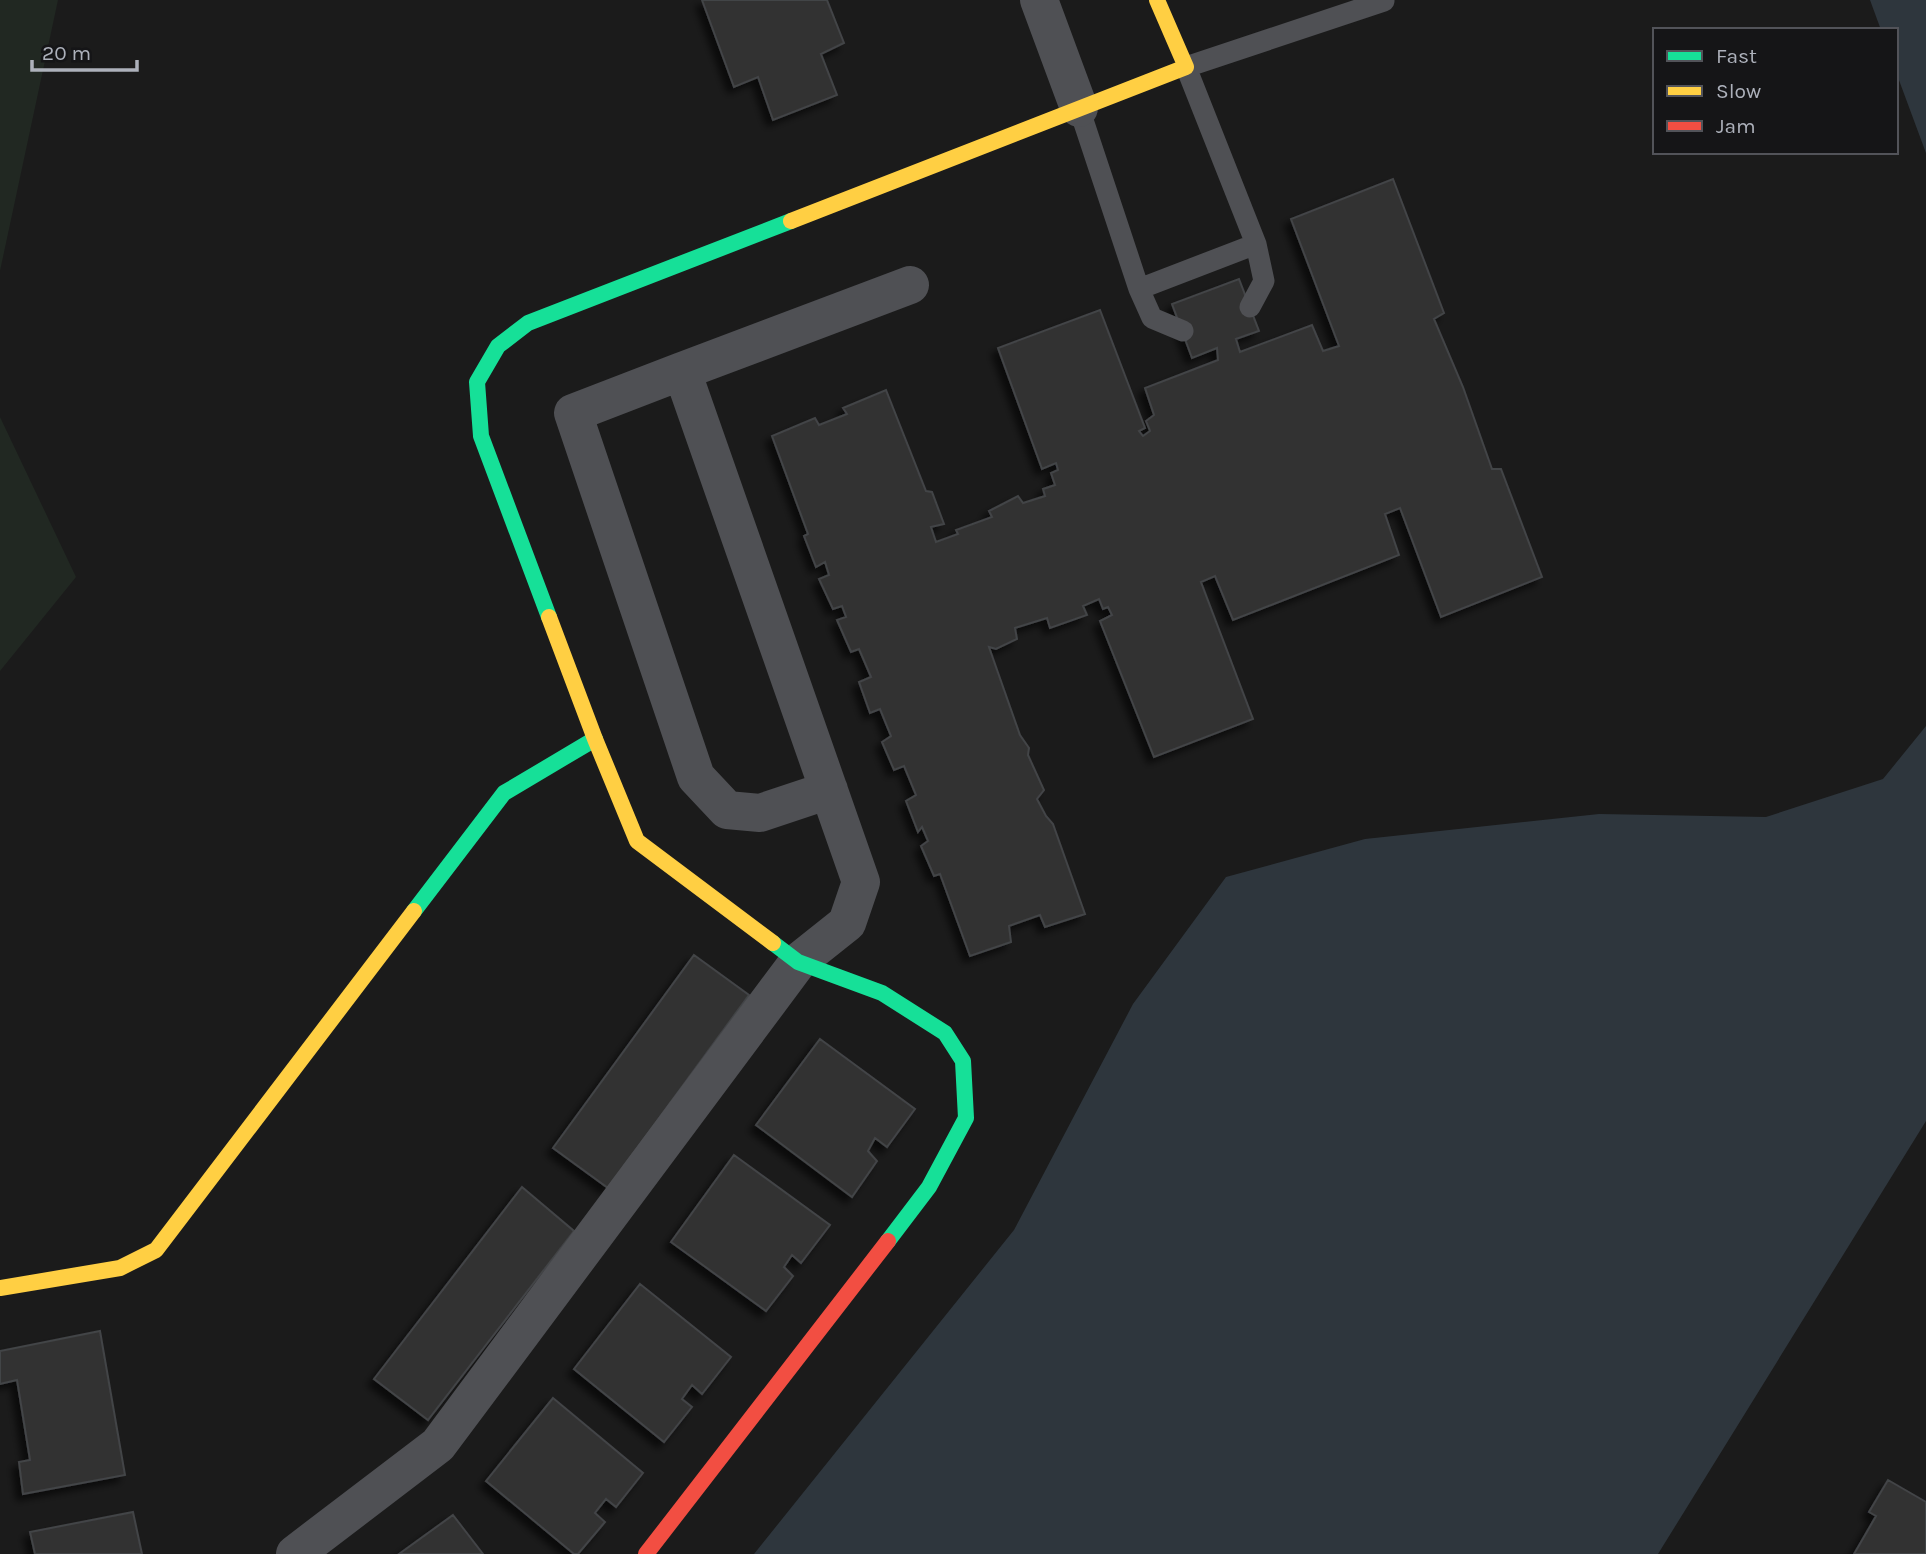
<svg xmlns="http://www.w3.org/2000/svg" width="1926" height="1554" viewBox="0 0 1926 1554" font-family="Karla,sans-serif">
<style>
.green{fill:#212822}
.water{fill:#2e363d}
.building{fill:#333;stroke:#434447;stroke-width:2;filter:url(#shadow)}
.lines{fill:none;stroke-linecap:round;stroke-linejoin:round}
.lane{stroke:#4f5054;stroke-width:21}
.street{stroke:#4f5054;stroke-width:38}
.fast{stroke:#16e098;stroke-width:16}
.slow{stroke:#ffcf43;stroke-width:16}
.jam{stroke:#f24e42;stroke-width:16}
</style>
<defs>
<filter id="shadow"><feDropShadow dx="-6" dy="6" stdDeviation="3.5" flood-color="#0009"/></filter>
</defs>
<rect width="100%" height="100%" fill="#1b1b1b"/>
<!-- green -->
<path class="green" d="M0,0h58l-58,271z
M0,417l76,160 -76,94z"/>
<!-- water -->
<path class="water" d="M1870,0h56v153l-30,-81v-42h-15z
M1926,726v395l-268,433h-904l260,-324 119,-226 93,-127 139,-38 234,-25 167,3 117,-38z"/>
<!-- building -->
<path class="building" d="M702,0h125l17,43 -23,11 16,41 -64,25 -15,-43 -24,10z
M1393,179l51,134 -10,6 29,68 29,82h9l41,108 -101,40 -41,-109 -15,6 14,41 -166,65 -18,-44 -14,6 52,137 -99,38 -54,-136 12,-6 -4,-8 -5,2 -4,-10 -16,7 4,9 -37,13 -3,-10 -32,10 2,11 -21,10 -7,-2 31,88 9,13 -1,7 16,35 -7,9 9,17 7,8 32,90 -40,13 -5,-12 -31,11 2,16 -41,14 -30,-82 -6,2 -13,-30 7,-5 -6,-14 -4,5 -12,-31 10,-6 -12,-29 -10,4 -12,-28 9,-6 -11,-27 -10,4 -11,-31 12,-5 -12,-28 -8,3 -14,-32 9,-3 -4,-11 -9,3 -14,-30 10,-4 -4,-13 -9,5 -12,-31 4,-2 -36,-98 43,-18 4,7 28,-11 -4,-6 43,-18 40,101 6,1 12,32 -13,3 5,15 22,-8 -2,-4 36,-13 -3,-6 29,-15 5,7 22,-7 -2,-7 12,-4 -4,-12 7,-3 -2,-7 -14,6 -44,-121 102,-38 45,118 -6,3 4,5 7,-5 -4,-10 8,-6 -9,-27 73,-28 -1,-12 -25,10 -20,-54 67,-25 20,52 -23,8 4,13 72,-27 11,26 16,-5 -48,-127z
M694,955l55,40 -141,193 -55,-40z
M820,1039l95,70 -28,38 -12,-9 -7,13 9,10 -25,36 -96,-72z
M734,1155l96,70 -29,38 -9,-8 -8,12 9,9 -27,35 -95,-69z
M522,1187l52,44 -146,189 -54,-41z
M640,1284l91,73 -29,37 -10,-9 -10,14 10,8 -28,35 -90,-73z
M100,1331l25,144 -102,19 -4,-32 11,-2 -13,-80 -17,4v-33z
M553,1398l90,75 -27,34 -10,-8 -11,14 10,9 -27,32h-4l-88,-73z
M1888,1480l38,22v52h-72l22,-38 -7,-4z
M133,1512l9,42h-107l-5,-22z
M453,1515l30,39h-84z"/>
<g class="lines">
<!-- lane -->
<path class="lane" d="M1079,108l60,181 13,29 31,13
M1139,289l117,-45
M1250,307l14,-26 -8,-37 -70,-177 198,-66"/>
<!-- street -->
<path class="street" d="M1039,0l40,108
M682,371l-109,42 123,364 31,33 33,3 69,-23
M295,1554l143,-109 360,-483 49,-39 14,-41 -179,-511 228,-86"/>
<!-- fast -->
<path class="fast" d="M549,617l-68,-181 -4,-54 21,-36 30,-23 263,-102
M414,911l90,-118 91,-54
M773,943l25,19 84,31 63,40 18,28 3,57 -37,69 -41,54"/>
<!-- slow -->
<path class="slow" d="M791,221l395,-154 -29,-67
M549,617l46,122 42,102 136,102
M0,1288l120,-20 36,-18 258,-339"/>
<!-- jam -->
<path class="jam" d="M646,1554l242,-313"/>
</g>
<!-- legend -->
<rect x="1653" y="28" width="245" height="126" fill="#151517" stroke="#525359" stroke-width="2"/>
<rect x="1667" y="51" width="35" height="10" fill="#16e098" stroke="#525359" stroke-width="2"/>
<text x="1716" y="63" font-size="21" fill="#adb1bb">Fast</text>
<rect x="1667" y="86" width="35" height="10" fill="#ffcf43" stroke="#525359" stroke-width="2"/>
<text x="1716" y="98" font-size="21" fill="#adb1bb">Slow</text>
<rect x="1667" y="121" width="35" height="10" fill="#f24e42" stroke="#525359" stroke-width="2"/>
<text x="1716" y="133" font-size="21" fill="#adb1bb">Jam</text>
<!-- scale -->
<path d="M32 60v10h105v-10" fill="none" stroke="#adb1bb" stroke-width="3.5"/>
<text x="42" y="60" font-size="21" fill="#adb1bb" stroke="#151517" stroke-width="5" paint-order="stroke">20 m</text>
</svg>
